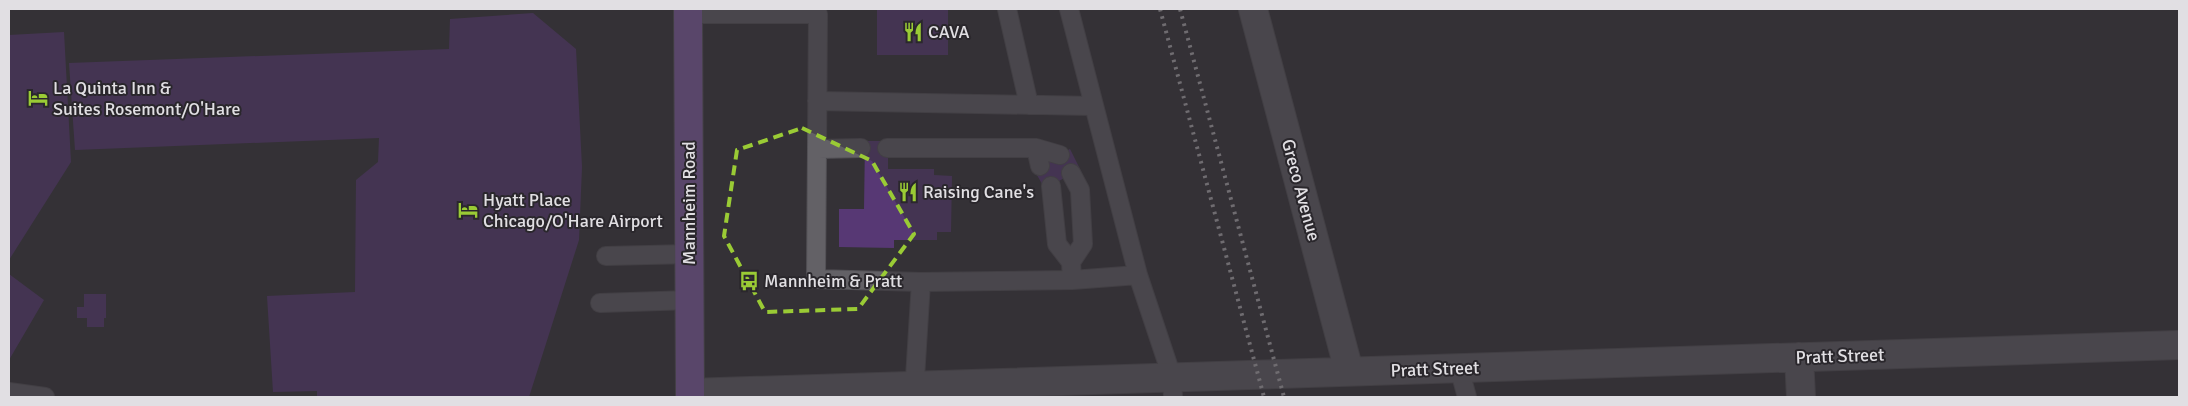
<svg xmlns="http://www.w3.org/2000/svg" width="2188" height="406" viewBox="0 0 2188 406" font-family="Signika,sans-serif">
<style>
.building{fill:#573874}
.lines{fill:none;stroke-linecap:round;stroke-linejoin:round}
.lane-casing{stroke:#525055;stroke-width:20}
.street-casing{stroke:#525055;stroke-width:30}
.primary-casing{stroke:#525055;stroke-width:30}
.lane{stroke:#636166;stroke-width:18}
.street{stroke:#636166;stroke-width:28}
.primary{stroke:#8661a8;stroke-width:28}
.rail{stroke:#b5b3b7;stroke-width:4;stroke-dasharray:2.5 5;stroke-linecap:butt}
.marked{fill:none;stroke:#9acb35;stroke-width:4;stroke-dasharray:10 6;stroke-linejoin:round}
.labels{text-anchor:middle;stroke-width:4;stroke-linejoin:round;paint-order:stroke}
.poi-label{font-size:18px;fill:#e1dfe3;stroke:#2a272c;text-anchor:start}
.street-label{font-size:18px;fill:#e1dfe3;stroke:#2a272c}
</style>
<rect width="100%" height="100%" fill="#343136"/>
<!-- building -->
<path class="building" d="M877,9h71v46h-71z
M533,13l43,36 6,118 -3,73 -50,157h-212v-6l-44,1 -6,-96 88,-4 1,-112 22,-18 1,-24 -304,12 -6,-87 380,-14 1,-30z
M64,32l7,130 -62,98v-225z
M865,141h23v28h46v6l18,1 -1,56h-14v8h-43v8l-55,-1v-38h25z
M1070,149l10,20 -35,20 -11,-19z
M9,274l35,26 -35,60z
M84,294h22v24h-2v9h-17v-9h-10v-11h7z"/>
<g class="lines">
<defs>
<path id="lane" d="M1007,9l22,96
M1069,9l69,266
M688,14h130l-2,265 105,3 -7,112
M817,101l276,5
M887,148h149l24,7
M1036,148l4,18
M818,149l43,-1
M1051,186l6,58 14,18 1,18
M606,256l84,-2
M1071,262l12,-18 -3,-54 -9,-17
M921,282l151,-2 66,-5 34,102 1,20
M600,303l90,-3
M1459,368l8,29
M9,392l36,5"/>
<path id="street" d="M1253,9l96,362
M1799,357l2,40
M690,393l1489,-48"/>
<path id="primary" d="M688,9l2,388"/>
</defs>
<!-- lane casing -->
<use href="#lane" class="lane-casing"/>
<!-- street casing -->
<use href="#street" class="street-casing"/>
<!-- primary casing -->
<use href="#primary" class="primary-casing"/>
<!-- lane -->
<use href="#lane" class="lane"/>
<!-- street -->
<use href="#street" class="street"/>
<!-- primary -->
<use href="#primary" class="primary"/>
<!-- rail -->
<path class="rail" d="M1160,9l104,388
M1180,9l104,388"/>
</g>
<!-- marked area -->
<path d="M0 0H2188V406H0ZM802,128l70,33 42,73 -56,75 -93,3 -41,-76 13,-86z" fill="#343136" fill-opacity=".55" fill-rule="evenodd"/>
<path class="marked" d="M802,128l70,33 42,73 -56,75 -93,3 -41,-76 13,-86z"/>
<!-- icons -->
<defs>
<symbol id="restaurant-bare" viewBox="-9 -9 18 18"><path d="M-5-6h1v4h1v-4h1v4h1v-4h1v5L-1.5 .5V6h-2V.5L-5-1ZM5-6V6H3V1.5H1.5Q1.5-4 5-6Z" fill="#9acb35" stroke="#2a272c" stroke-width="2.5" paint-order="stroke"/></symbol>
<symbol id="hotel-bare" viewBox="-9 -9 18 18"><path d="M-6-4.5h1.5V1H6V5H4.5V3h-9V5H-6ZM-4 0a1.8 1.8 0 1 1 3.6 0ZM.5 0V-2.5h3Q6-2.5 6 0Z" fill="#9acb35" stroke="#2a272c" stroke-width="2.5" paint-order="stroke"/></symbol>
<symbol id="bus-bare" viewBox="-9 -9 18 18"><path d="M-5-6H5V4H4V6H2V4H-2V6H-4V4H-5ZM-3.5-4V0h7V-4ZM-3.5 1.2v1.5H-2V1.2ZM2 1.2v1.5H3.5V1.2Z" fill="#9acb35" stroke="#2a272c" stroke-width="2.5" paint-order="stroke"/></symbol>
</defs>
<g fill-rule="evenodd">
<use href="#restaurant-bare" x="899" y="18" width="28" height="28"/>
<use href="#hotel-bare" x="24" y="84" width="28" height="28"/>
<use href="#restaurant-bare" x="894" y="178" width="28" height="28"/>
<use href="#hotel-bare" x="454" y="196" width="28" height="28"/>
<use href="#bus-bare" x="735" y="267" width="28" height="28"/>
</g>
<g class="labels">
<!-- poi labels -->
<g class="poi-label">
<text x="928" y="38">CAVA</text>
<text x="53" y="94">La Quinta Inn &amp;<tspan x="53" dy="21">Suites Rosemont/O'Hare</tspan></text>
<text x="923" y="198">Raising Cane's</text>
<text x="483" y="206">Hyatt Place<tspan x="483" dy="21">Chicago/O'Hare Airport</tspan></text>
<text x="764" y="287">Mannheim &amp; Pratt</text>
</g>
<!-- street labels -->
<g class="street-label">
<text transform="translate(1301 190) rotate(75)" y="6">Greco Avenue</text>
<text transform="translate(689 203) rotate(-90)" y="6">Mannheim Road</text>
<text transform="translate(1840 356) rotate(-2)" y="6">Pratt Street</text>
<text transform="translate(1435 369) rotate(-2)" y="6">Pratt Street</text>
</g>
</g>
<!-- border -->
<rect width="2188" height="406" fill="none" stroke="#e1dfe3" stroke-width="20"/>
</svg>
